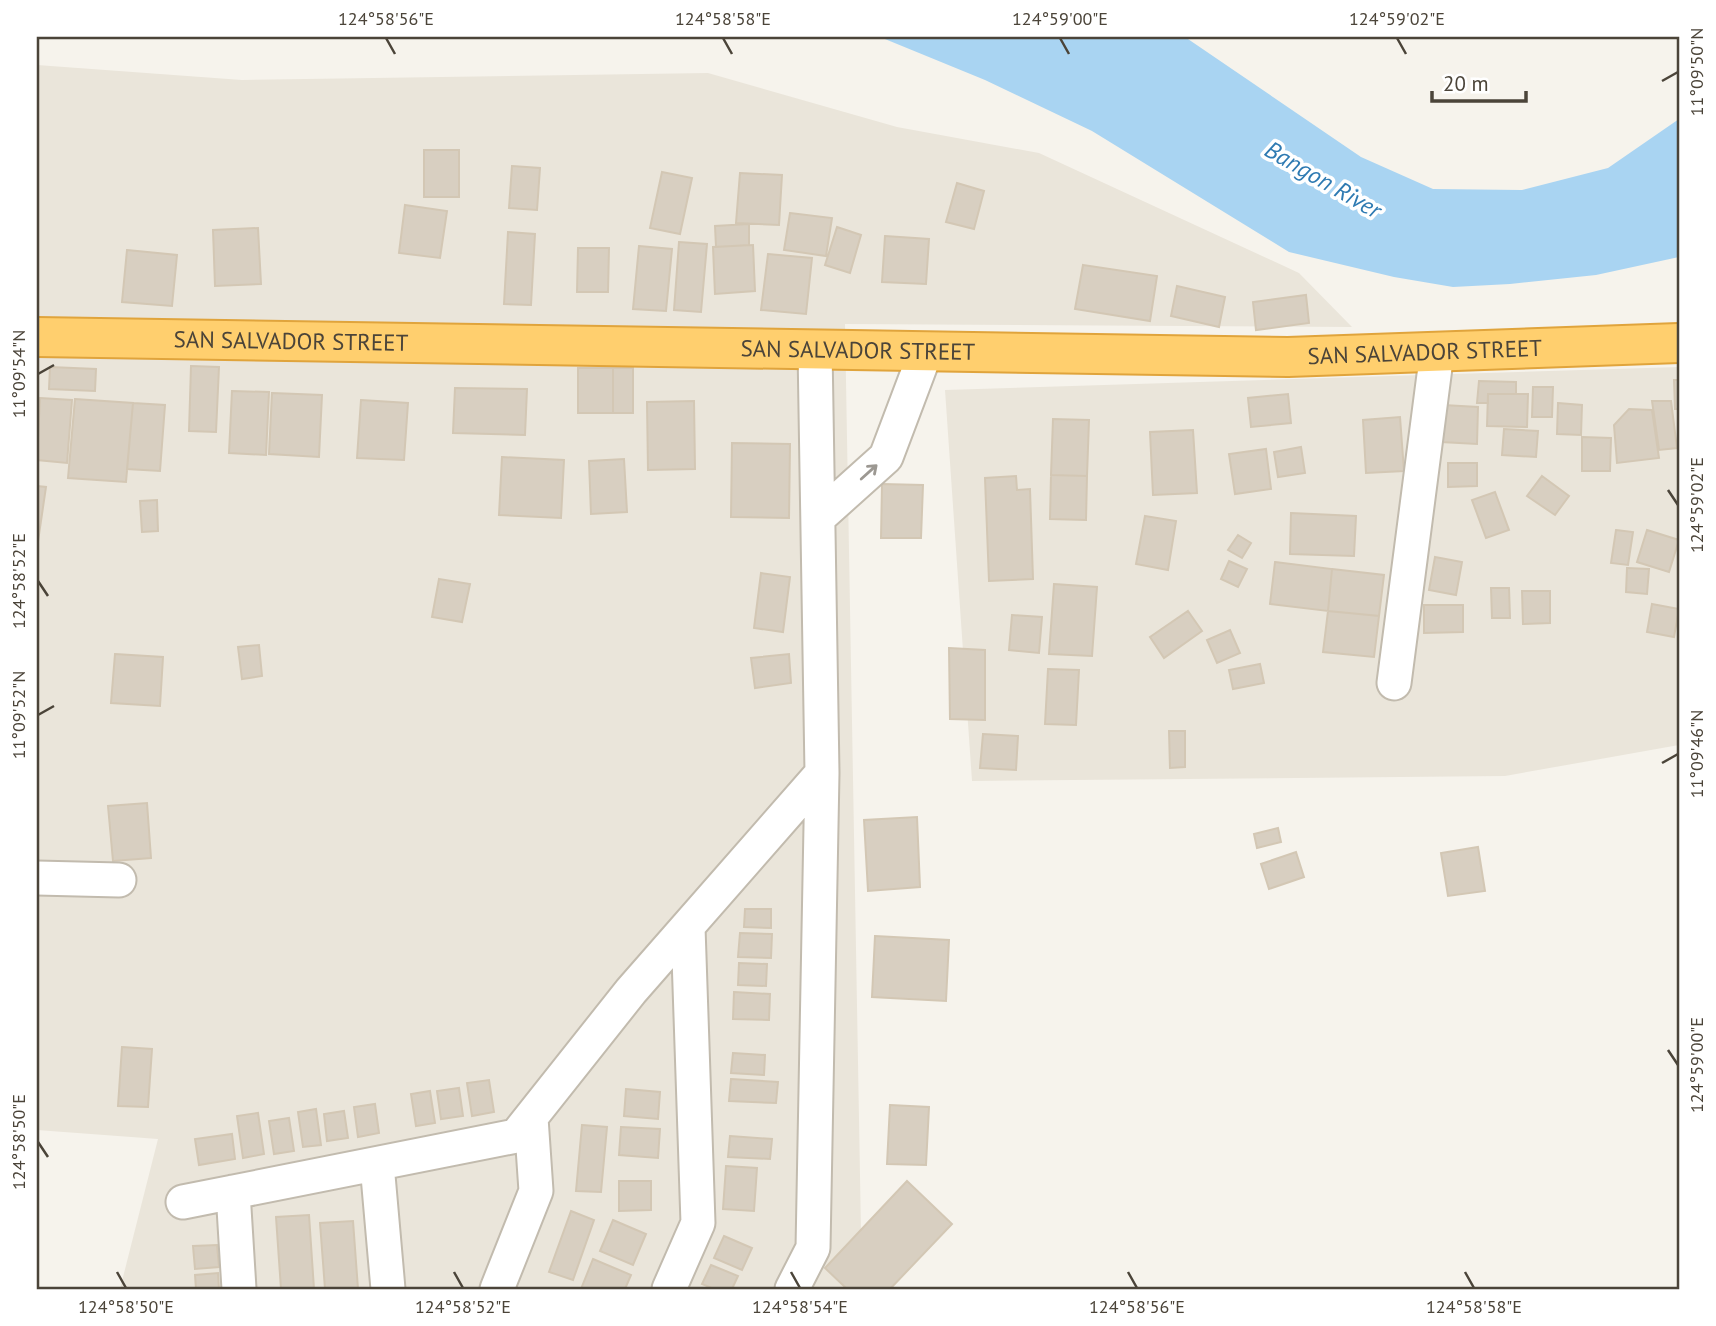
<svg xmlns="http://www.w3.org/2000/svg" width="1716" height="1326" viewBox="0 0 1716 1326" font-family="'PT Sans',sans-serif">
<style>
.residential{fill:#eae5da}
.water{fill:#a9d4f2}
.building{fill:#d8cfc1;stroke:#d3c7b4;stroke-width:2}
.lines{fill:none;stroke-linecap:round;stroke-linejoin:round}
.minor-casing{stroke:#c2bbae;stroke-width:37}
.highway-casing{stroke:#e0a43c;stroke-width:42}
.minor{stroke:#fff;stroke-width:33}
.highway{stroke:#ffcf6e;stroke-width:38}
.oneway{stroke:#9c9892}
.ticks{fill:none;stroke:#4b4439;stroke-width:2.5}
.labels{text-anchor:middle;stroke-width:7;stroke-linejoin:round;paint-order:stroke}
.street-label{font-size:23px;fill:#4b4439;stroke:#fff}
.water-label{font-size:24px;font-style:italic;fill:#2e7ab2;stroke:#fff}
.neatline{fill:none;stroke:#4b4439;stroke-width:2.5}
.ticks-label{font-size:18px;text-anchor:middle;fill:#4b4439}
</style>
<rect width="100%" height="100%" fill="#f6f3ec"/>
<!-- residential -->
<path class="residential" d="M37,65l205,15 466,-7 189,54 142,26 260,120 53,54 -507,-3 17,965h-742l38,-150 -121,-9z
M1679,367v378l-174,31 -533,5 -27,-391z"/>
<!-- water -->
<path class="water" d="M880,37h305l176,120 72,32 89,1 86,-22 71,-49v138l-83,18 -86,9 -57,3 -59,-10 -105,-25 -197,-121 -107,-51z"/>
<!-- building -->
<path class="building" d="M424,150h35v47h-35z
M512,166l28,2 -3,42 -28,-2z
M662,172l30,6 -12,56 -30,-6z
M740,173l42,2 -3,50 -43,-2z
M957,183l27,8 -10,38 -28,-7z
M405,205l42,6 -7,47 -41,-5z
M790,213l42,5 -6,38 -42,-6z
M749,224v21l-33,2 -1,-21z
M837,227l24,8 -11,38 -25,-8z
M258,228l3,56 -46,2 -2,-56z
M508,232l27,2 -4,71 -27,-1z
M885,236l44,3 -3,45 -44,-2z
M679,242l28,2 -6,68 -27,-2z
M753,245l2,46 -40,3 -2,-47z
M639,246l33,3 -6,62 -33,-2z
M578,248h31l-1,44h-31z
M127,250l50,5 -5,51 -50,-4z
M768,254l44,4 -6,56 -45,-4z
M1083,265l74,11 -7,45 -75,-12z
M1177,286l48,11 -6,30 -48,-11z
M1306,295l3,28 -53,7 -3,-28z
M191,366l28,1 -3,65 -27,-1z
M50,367l46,2 -1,22 -46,-2z
M578,368h35v45h-35z
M613,368h20v45h-20z
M1674,380h5v29h-4z
M1479,381l37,1v12h-28v9h-11z
M1533,387h20l-1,30h-20z
M455,388l72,1 -2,46 -72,-2z
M232,391l37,1 -3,63 -37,-2z
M272,393l50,2 -3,62 -50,-3z
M1288,394l3,29 -40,4 -3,-29z
M1488,394h40l-1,33 -40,-1z
M40,398l32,2 -5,63 -30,-3z
M75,399l58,4 -7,79 -58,-4z
M361,400l47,3 -4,57 -47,-2z
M694,401l1,68 -47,1 -1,-68z
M1652,401h19l6,47 -18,2z
M133,403l32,2 -5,66 -33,-2z
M1558,403l24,2 -1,30 -24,-1z
M1443,405l35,2 -1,37 -36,-2z
M1629,409l23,1 7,48 -42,5 -3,-38z
M1400,417l4,54 -38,2 -3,-53z
M1053,419l36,1 -2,56 -36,-1z
M1504,429l34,2 -2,26 -34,-2z
M1193,430l4,63 -44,2 -3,-63z
M1582,437l29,1 -1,33h-28z
M732,443l58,1 -1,74 -58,-1z
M1301,447l4,26 -27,4 -4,-25z
M1266,449l5,40 -36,5 -6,-40z
M502,457l62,3 -3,58 -62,-3z
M624,459l3,53 -36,2 -2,-53z
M1448,463h29v23l-29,1z
M1051,475l36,1 -1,44 -36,-1z
M1016,476l1,14 13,-1 3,90 -44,2 -4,-103z
M1542,476l27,20 -14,19 -28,-19z
M882,484l41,1 -2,53h-40z
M37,486l9,1 -9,61z
M1495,492l14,38 -23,8 -14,-38z
M157,500l1,31 -16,1 -2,-31z
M1291,513l65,3 -2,40 -64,-2z
M1145,516l31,5 -8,49 -32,-6z
M1616,530l17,2 -5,33 -17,-2z
M1647,530l32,10 -10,32 -32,-10z
M1238,535l13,8 -9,15 -14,-8z
M1435,557l27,5 -6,33 -27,-5z
M1229,561l18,8 -9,18 -17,-8z
M1275,562l57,7 -4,42 -58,-7z
M1627,568l22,1 -2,25 -21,-2z
M1332,569l52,6 -5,41 -51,-5z
M761,573l29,4 -7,55 -29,-4z
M439,579l31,5 -8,38 -30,-5z
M1054,584l43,3 -5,69 -43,-2z
M1491,588h18l1,30h-18z
M1522,591h28v32l-27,1z
M1652,604l27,5 -5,28 -27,-5z
M1424,605h39v27l-39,1z
M1188,611l14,20 -38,27 -14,-21z
M1328,611l51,5 -5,41 -51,-5z
M1012,615l30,2 -3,36 -30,-3z
M1230,630l10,23 -23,10 -10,-23z
M259,645l3,31 -20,3 -4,-32z
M949,648l36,2v70l-35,-1z
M115,654l48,3 -3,49 -49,-3z
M789,654l2,29 -36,5 -4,-30z
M1260,664l4,19 -31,6 -4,-19z
M1048,669l31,1 -3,55 -31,-1z
M1169,731h16v36l-15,1z
M983,734l35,2 -2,34 -36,-2z
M147,803l4,55 -38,3 -5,-55z
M917,817l3,70 -52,4 -4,-71z
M1278,828l3,14 -24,6 -3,-14z
M1478,847l7,44 -37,5 -7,-43z
M1296,852l8,25 -35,12 -8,-25z
M745,909h26v19l-27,-1z
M740,933l32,1 -1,24 -33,-1z
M875,936l74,4 -3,61 -74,-4z
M739,963l28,1 -1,22 -28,-1z
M734,992l36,2 -1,26 -36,-1z
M122,1047l30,2 -4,58 -30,-1z
M733,1053l32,2 -1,20 -33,-2z
M731,1079l47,3 -2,21 -47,-2z
M489,1080l5,32 -22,4 -5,-33z
M459,1088l4,28 -22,3 -4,-28z
M626,1089l34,3 -2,27 -34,-3z
M430,1091l5,32 -19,3 -5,-32z
M375,1104l4,29 -21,4 -4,-30z
M890,1105l39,2 -3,58 -39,-1z
M316,1109l5,36 -18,2 -5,-35z
M344,1111l4,27 -21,3 -3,-27z
M258,1113l6,41 -21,4 -6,-42z
M289,1118l5,33 -20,3 -5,-33z
M582,1125l25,2 -6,65 -25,-1z
M621,1127l39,2 -2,29 -39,-3z
M232,1134l3,25 -36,6 -4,-26z
M730,1136l42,3 -2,20 -42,-2z
M726,1166l31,2 -3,43 -31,-2z
M619,1181h32v29l-32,1z
M907,1181l45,43 -62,65h-43l-22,-21z
M571,1211l23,9 -21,60 -24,-8z
M309,1215l5,74h-33l-5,-72z
M613,1220l33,14 -13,31 -33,-14z
M353,1221l5,68h-33l-5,-66z
M724,1236l28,12 -10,22 -28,-12z
M217,1245l2,22 -24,2 -2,-23z
M593,1259l38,16 -6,14h-44z
M711,1265l27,11 -6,13h-18l-12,-5z
M218,1273l1,16h-23l-1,-14z"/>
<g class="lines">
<defs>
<path id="minor" d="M818,518l68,-61 40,-106
M1394,683l43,-331
M37,878l82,2
M377,1164l11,125
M233,1192l6,97
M183,1202l333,-66 115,-145 191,-218 -7,-424
M497,1289l39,-98 -5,-73
M669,1289l29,-66 -10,-296
M792,1289l21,-41 9,-475"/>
<g id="highway">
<path id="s1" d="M37,337l1251,20 391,-14"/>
</g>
</defs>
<!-- minor casing -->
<use href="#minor" class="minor-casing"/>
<!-- highway casing -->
<use href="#highway" class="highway-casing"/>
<!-- minor -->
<use href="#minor" class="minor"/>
<!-- highway -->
<use href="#highway" class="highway"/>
</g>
<!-- one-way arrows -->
<defs><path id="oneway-shaft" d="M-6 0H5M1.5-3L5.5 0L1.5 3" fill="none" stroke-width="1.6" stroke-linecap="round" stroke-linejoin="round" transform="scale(1.75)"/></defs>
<use class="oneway" href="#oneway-shaft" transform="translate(869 472) rotate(-42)"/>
<!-- ticks -->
<path class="ticks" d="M386,38l9,16M723,38l9,16M1060,38l9,16M1397,38l9,16M1662,81l16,-9M38,374l16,-9M1668,490l10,15M38,581l10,15M38,715l16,-9M1662,763l16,-9M1668,1050l10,15M38,1142l10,15M117,1272l9,16M454,1272l9,16M791,1272l9,16M1128,1272l9,16M1465,1272l9,16"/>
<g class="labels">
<!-- street labels -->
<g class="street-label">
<text dy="8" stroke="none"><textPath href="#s1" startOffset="254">SAN SALVADOR STREET</textPath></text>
<text dy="8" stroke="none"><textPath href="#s1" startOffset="821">SAN SALVADOR STREET</textPath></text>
<text dy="8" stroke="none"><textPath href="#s1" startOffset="1388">SAN SALVADOR STREET</textPath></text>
</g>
<!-- water labels -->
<g class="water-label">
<text transform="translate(1323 180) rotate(30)" y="8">Bangon River</text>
</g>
</g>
<!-- border -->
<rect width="1716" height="1326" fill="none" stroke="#ffffff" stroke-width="77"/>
<!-- scale -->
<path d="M1432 91v10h94v-10" fill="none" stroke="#4b4439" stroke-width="3.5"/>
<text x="1443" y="91" font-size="21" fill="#4b4439" stroke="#ffffff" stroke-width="5" paint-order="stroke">20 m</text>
<rect x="38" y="38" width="1640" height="1250" class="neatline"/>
<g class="ticks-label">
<text x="386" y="25">124°58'56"E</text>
<text x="723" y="25">124°58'58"E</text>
<text x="1060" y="25">124°59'00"E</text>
<text x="1397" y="25">124°59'02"E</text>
<text transform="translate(1697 72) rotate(-90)" y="6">11°09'50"N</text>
<text transform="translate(19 374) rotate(-90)" y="6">11°09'54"N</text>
<text transform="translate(1697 505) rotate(-90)" y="6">124°59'02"E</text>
<text transform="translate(19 581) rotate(-90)" y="6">124°58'52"E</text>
<text transform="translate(19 715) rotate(-90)" y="6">11°09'52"N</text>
<text transform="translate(1697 754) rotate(-90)" y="6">11°09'46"N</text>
<text transform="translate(1697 1065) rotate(-90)" y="6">124°59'00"E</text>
<text transform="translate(19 1142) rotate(-90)" y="6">124°58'50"E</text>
<text x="126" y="1313">124°58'50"E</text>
<text x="463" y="1313">124°58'52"E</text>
<text x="800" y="1313">124°58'54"E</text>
<text x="1137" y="1313">124°58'56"E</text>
<text x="1474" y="1313">124°58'58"E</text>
</g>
</svg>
